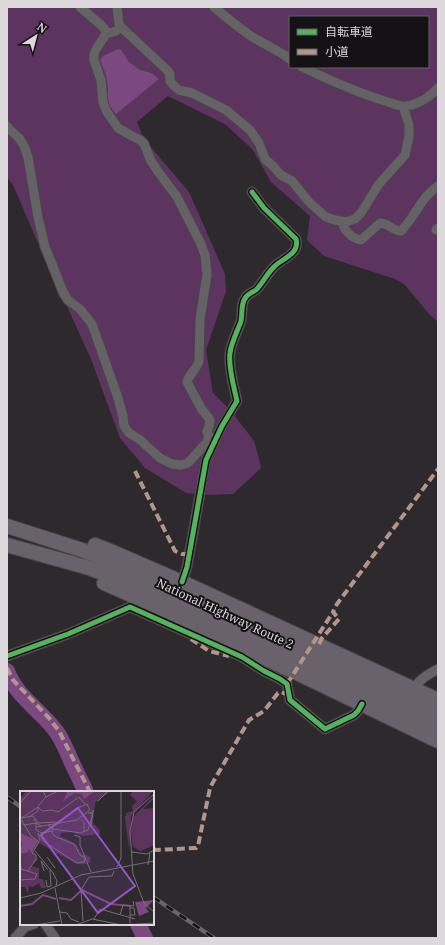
<svg xmlns="http://www.w3.org/2000/svg" width="445" height="945" viewBox="0 0 445 945" font-family="'Noto Serif','Noto Sans JP',serif">
<style>
.green{fill:#5d3460;fill-rule:evenodd}
.water{fill:#7c4880}
.lines{fill:none;stroke-linecap:round;stroke-linejoin:round}
.river{stroke:#7c4880;stroke-width:16}
.minor-casing{stroke:#494649;stroke-width:11}
.highway-casing{stroke:#494649;stroke-width:16}
.minor{stroke:#646265;stroke-width:9}
.highway{stroke:#69626a;stroke-width:14}
.rail-casing{stroke:#696669;stroke-width:4}
.rail{stroke:#141214;stroke-width:2.5;stroke-dasharray:8;stroke-linecap:butt}
.quiet{stroke:#b2968c;stroke-width:4;stroke-dasharray:8 4;stroke-linecap:butt}
.cycleway-casing{stroke:#141214;stroke-width:8}
.cycleway{stroke:#56b35d;stroke-width:5}
.labels{text-anchor:middle;stroke-width:4;stroke-linejoin:round;paint-order:stroke}
.street-label{font-size:12px;fill:#dcd8dc;stroke:#141214}
.inset-river{fill:none;stroke:#7c4880;stroke-width:2}
.inset-road{fill:none;stroke:#736f73;stroke-width:1}
.view{fill:#9357c6;fill-opacity:0.15;stroke:#9357c6;stroke-width:2}
.inset-edge{fill:none;stroke:#dcd8dc;stroke-width:2}
</style>
<rect width="100%" height="100%" fill="#2d292d"/>
<!-- green -->
<path class="green" d="M7,7h431v315l-9,-8 -24,-29 -10,-6 -71,-23 -17,-16 3,-24 -39,-34 -18,-32 -28,-26 -57,-28 -31,26 7,17 45,53 36,82 1,17 -20,59 7,43 18,18 23,30 6,21 1,6 -28,26 -22,1 -25,-2 -41,-25 -25,-30 -29,-79 -57,-125 -20,-47 -7,-10zM290,17h138v50h-138z"/>
<!-- water -->
<path class="water" d="M118,49l3,1 8,12 11,8 11,3 8,6 -43,35 -8,-10v-16l-2,-13 -6,-15 3,-4z"/>
<g class="lines">
<!-- river -->
<path class="river" d="M7,671c9,25 33,39 49,60 8,11 12,24 18,36 4,8 8,17 12,25
M138,924l7,14"/>
<defs>
<path id="minor" d="M80,7l21,18 7,8
M117,7l2,17 2,3 46,43 3,4v7l4,5 5,4 13,3 34,17 24,20 9,13 6,16 8,7 8,9 11,6 17,21 17,15 9,3 11,2 9,-3 6,-6 18,-29 26,-29 4,-19v-11l-6,-19
M214,7c13,11 26,22 40,31 12,7 25,13 36,21
M302,67c27,13 54,25 83,34 7,2 14,6 21,5 14,-2 23,-9 32,-18
M7,126l2,3 10,9 5,8 4,11 10,60 7,30 7,17 11,28 5,8 12,9 12,15 25,71 6,21 1,10 5,7 10,6 21,19 12,6 9,1 7,-2 19,-21 2,-6 -2,-4 2,-6 1,-6 -9,-12 -14,-26c2,-8 10,-13 12,-21l1,-41 4,-27 3,-18 -2,-20 -5,-13 -23,-45 -18,-24 -8,-12 -7,-17 -4,-4 -8,-4 -14,-8 -11,-16 -4,-9 -2,-23 -7,-20v-5l1,-4 11,-17 10,-3 5,-4
M342,222c2,8 10,17 19,18l19,-17c8,0 13,8 21,8 14,-14 20,-34 37,-45
M436,230l2,-2
M182,582l5,-15 19,-107 16,-34 15,-25c-3,-14 -9,-34 -7,-48 1,-10 8,-23 11,-32 2,-8 -1,-17 5,-24 2,-3 7,-5 10,-7 7,-7 11,-17 19,-24 8,-8 25,-12 21,-27l-32,-31 -12,-16
M7,656l61,-22 62,-27 112,50 22,14 16,8 7,5 3,16 35,29 29,-14 4,-4 4,-7
M414,689c5,-10 15,-15 24,-20
M45,924l10,14
M15,938l10,-11 9,-3"/>
<path id="highway" d="M7,526l75,24 47,19 309,145
M7,545l79,22 46,17 306,144
M95,545l20,8 69,30 254,117
M104,583l59,26 39,20 97,45 139,67"/>
</defs>
<!-- minor casing -->
<use href="#minor" class="minor-casing"/>
<!-- highway casing -->
<use href="#highway" class="highway-casing"/>
<!-- minor -->
<use href="#minor" class="minor"/>
<!-- highway -->
<use href="#highway" class="highway"/>
<defs>
<path id="rail" d="M7,797l14,10
M153,897l61,41"/>
</defs>
<!-- rail casing -->
<use href="#rail" class="rail-casing"/>
<!-- rail -->
<use href="#rail" class="rail"/>
<!-- quiet -->
<path class="quiet" d="M135,471l40,80 7,3h8
M191,639l18,12 20,5
M319,644l3,-6 17,-19 -6,-7 4,-8 101,-135
M7,668l6,12 36,38 10,13 31,61
M287,684l46,-72
M153,849l3,1 40,-2 2,-2 12,-58 2,-4 37,-64 15,-9 14,-18 3,-1 8,3"/>
<defs>
<path id="cycleway" d="M182,582l5,-15 19,-107 16,-34 15,-25c-3,-14 -9,-34 -7,-48 1,-10 8,-23 11,-32 2,-8 -1,-17 5,-24 2,-3 7,-5 10,-7 7,-7 11,-17 19,-24 8,-8 25,-12 21,-27l-32,-31 -12,-16
M7,656l61,-22 62,-27 112,50 22,14 16,8 7,5 3,16 35,29 29,-14 4,-4 4,-7"/>
</defs>
<!-- cycleway casing -->
<use href="#cycleway" class="cycleway-casing"/>
<!-- cycleway -->
<use href="#cycleway" class="cycleway"/>
</g>
<g class="labels">
<!-- street labels -->
<g class="street-label">
<text transform="translate(225 614) rotate(25)" y="4">National Highway Route 2</text>
</g>
</g>
<!-- overview -->
<g transform="translate(20 791)">
<rect width="134" height="134" fill="#2d292d"/>
<path d="M6,0h85l-16,12 -2,20 7,7v4l-17,2 -12,-4 -10,1 -1,3 16,8 6,10 9,3 -1,5 -4,2h-9l-38,-21 -5,9 4,8 -7,6 8,2v11h4l3,9h-5l-2,-5 -6,4 -4,-1 -1,8 -3,-7h-5v-88zM113,0h20l-22,25 -2,34 -4,-32 1,-5 7,-2 -1,-5 5,-5 -7,-6zM134,5v3l-11,10 11,-1v37l-13,6 -8,-4 -2,-16 2,-14z" fill="#5d3460"/>
<path d="M45,0h30l-11,8 -2,-5 -7,-1 -12,8 4,-8zM0,42l18,8 -7,12 -2,-4 -1,3 -8,2 2,-9zM134,109l-8,8 3,4 -10,4 -4,-14z" fill="#7c4880"/>
<path class="inset-river" d="M39,107l12,2 11,-10 29,14 20,2M0,115l12,-2 11,-9 13,4"/>
<path class="inset-road" d="M23,0l3,6 12,-6M134,3l-20,18 -4,19 3,43 11,29 10,9M78,10l10,-10M0,12l11,-12M10,25l8,-5v-5l8,-9M3,26l15,-10 4,4 10,-1 6,2 21,-15 6,7M1,27l12,-2 3,4M2,29l2,5 12,-2v-3h-3M17,32l20,-1M4,33l7,12 8,6 -7,11 4,2v4l-8,12M28,34l5,4 28,4 3,-2v-8l-3,-4M21,35l-5,-3v7l6,3 10,-2M16,36l41,-7 13,-10 -3,-6 -12,5M71,36l2,-17v3M63,41l5,-2 4,-13v-4h-4M54,44l6,2v8l11,27M20,50l-2,-8 5,8 34,22 7,-1 1,-4 -5,-3 -6,-11 -18,-7 -4,-4 1,-4M15,60l19,23M112,61l15,2 7,-4M27,66l8,11M0,70l1,8 16,5 -2,5 -15,1M128,74l2,-12M97,76l4,-9v-67M24,80l-3,-10 7,9M33,82l4,8 -1,5M26,89l1,7 4,-1 -1,-16M35,97l7,37M0,107l21,-5 40,-18 73,-14M40,121l7,1 4,6 8,3M100,124l3,-10 11,1 -1,-5M110,124h5l-1,-7h-4M74,128l6,-10 35,10M63,130l-2,-31 8,-13 23,-1 2,-5M110,133v-18M15,134l25,-4M56,134l16,-6 30,6 32,-2"/>
<path class="view" d="M58,17l57,78 -37,27 -57,-78z"/>
<rect width="134" height="134" class="inset-edge"/>
</g>
<!-- border -->
<rect width="445" height="945" fill="none" stroke="#dcd8dc" stroke-width="16"/>
<!-- legend -->
<rect x="289" y="16" width="140" height="52" fill="#141214" stroke="#646164"/>
<rect x="297" y="29" width="20" height="6" fill="#56b35d" stroke="#646164"/>
<text x="325" y="36" font-size="12" fill="#dcd8dc">自転車道</text>
<rect x="297" y="49" width="20" height="6" fill="#b2968c" stroke="#646164"/>
<text x="325" y="56" font-size="12" fill="#dcd8dc">小道</text>
<!-- north arrow -->
<g transform="translate(36 36) rotate(36)" stroke="#141214" stroke-width="3" paint-order="stroke">
<path d="M0-3L7 15L0 10L-7 15Z" fill="#dcd8dc"/>
<text y="-6" font-size="11" font-weight="bold" text-anchor="middle" fill="#dcd8dc">N</text>
</g>
</svg>
